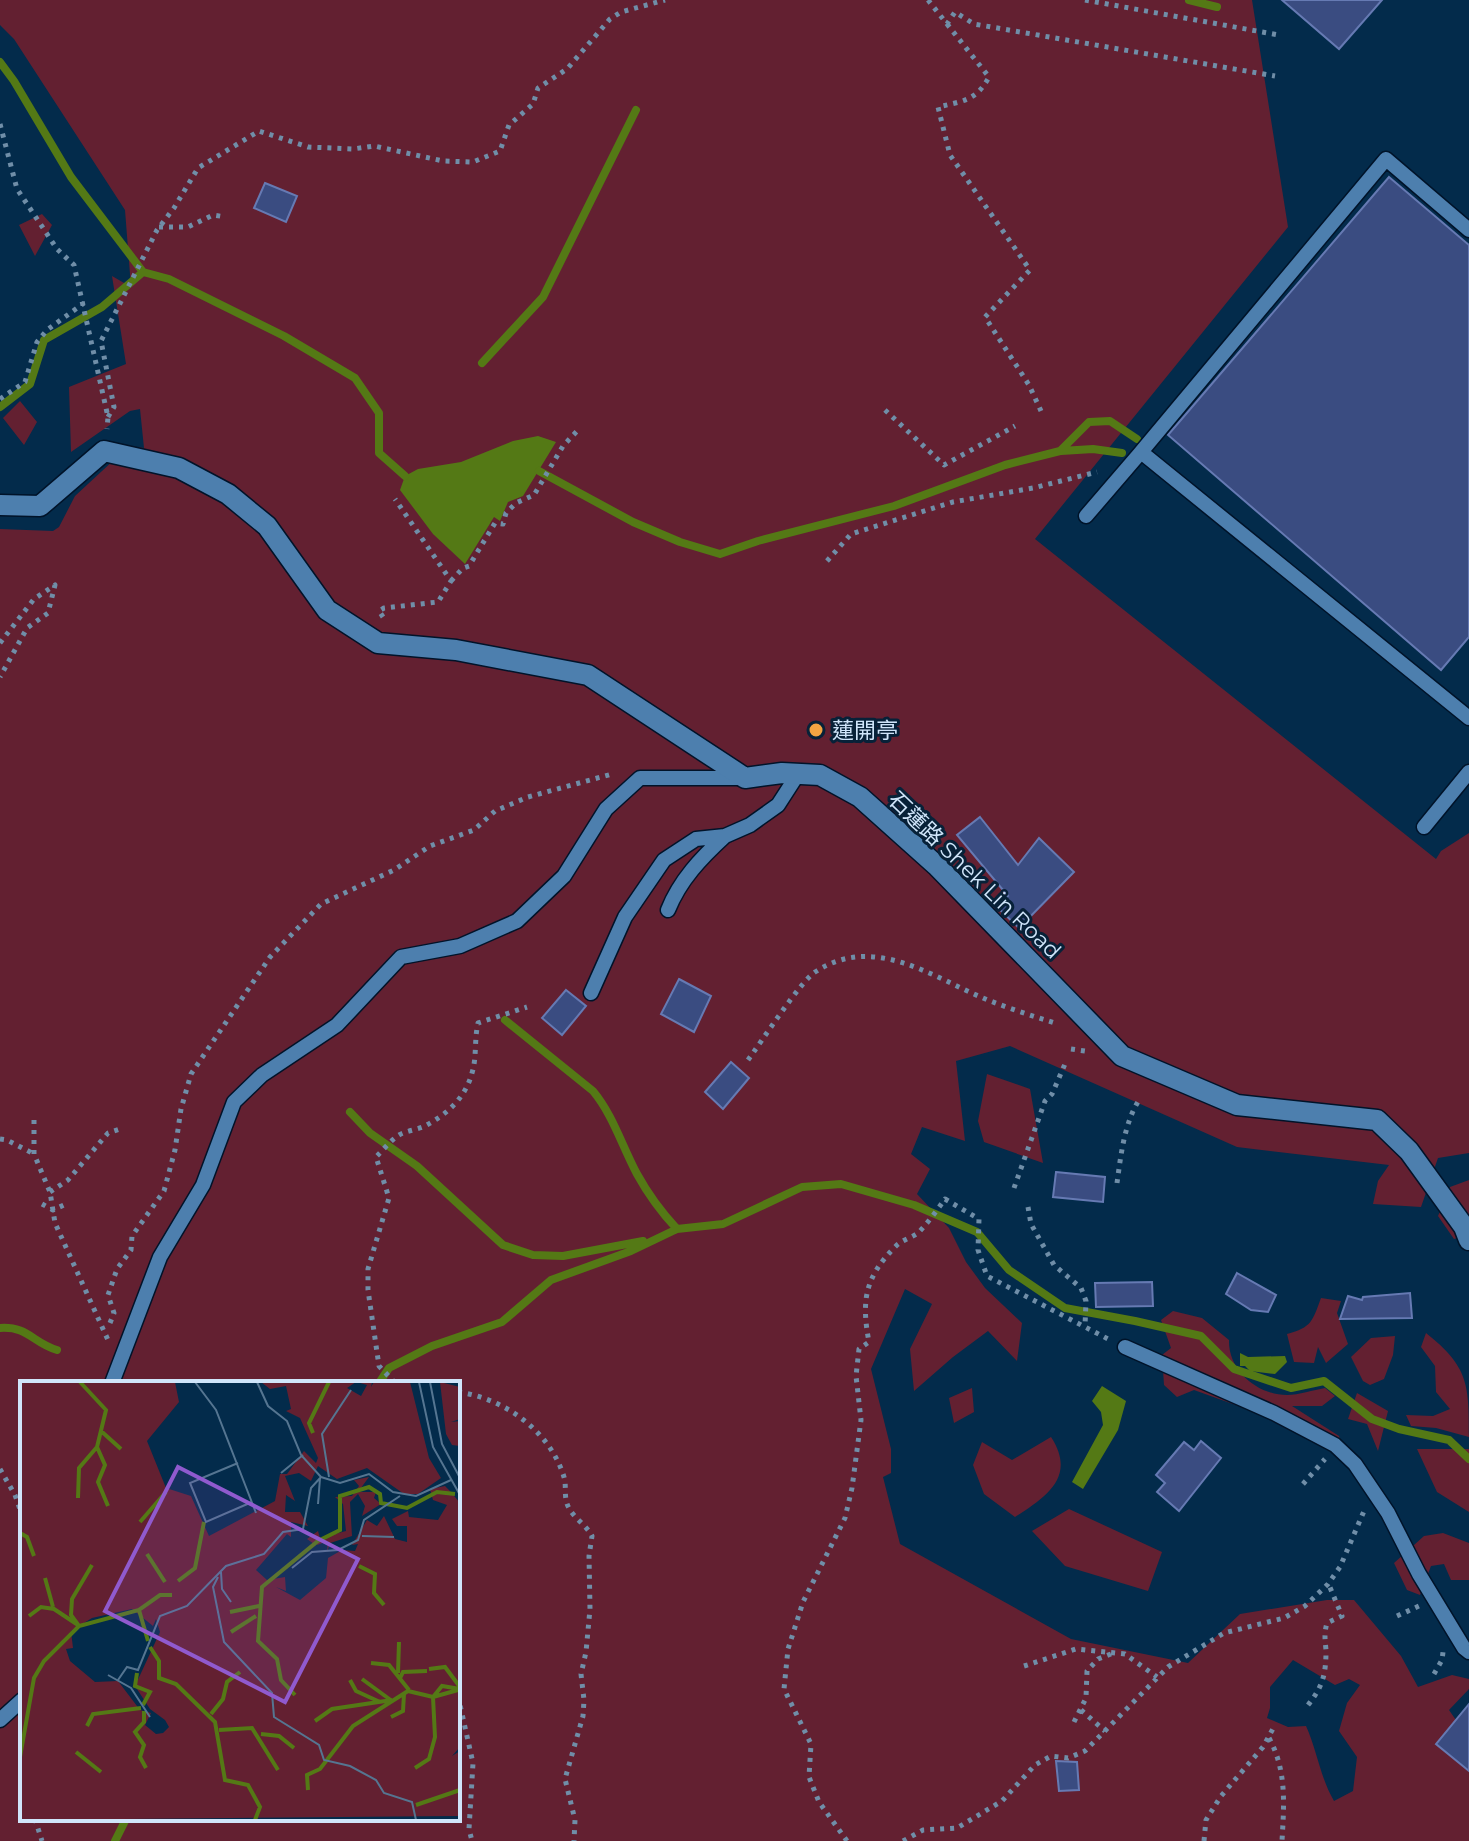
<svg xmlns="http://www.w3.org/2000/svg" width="1469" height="1841" viewBox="0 0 1469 1841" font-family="Montserrat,'Noto Sans TC',sans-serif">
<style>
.green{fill:#632031;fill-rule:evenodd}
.water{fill:#547915}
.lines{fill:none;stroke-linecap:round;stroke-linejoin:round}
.stream{stroke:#547915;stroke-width:8}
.building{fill:#3a4c81;stroke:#667ab3;stroke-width:2}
.lane-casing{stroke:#001329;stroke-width:17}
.street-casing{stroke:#001329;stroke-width:23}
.path{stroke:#708ea8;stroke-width:5;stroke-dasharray:4 6;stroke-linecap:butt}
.lane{stroke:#4d7fae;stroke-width:14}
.street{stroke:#4d7fae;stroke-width:20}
.poi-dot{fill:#f3a442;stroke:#072138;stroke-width:3}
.labels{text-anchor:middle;stroke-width:6;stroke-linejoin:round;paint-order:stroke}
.poi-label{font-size:22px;fill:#d0e5fa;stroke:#072138;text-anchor:start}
.street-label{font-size:22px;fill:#d0e5fa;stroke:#072138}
.inset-river{fill:none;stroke:#547915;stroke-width:4}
.inset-road{fill:none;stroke:#557591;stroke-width:2}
.view{fill:#905ace;fill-opacity:0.15;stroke:#905ace;stroke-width:4}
.inset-edge{fill:none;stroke:#d0e5fa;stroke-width:4}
</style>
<rect width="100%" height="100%" fill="#032b4b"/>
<!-- green -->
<path class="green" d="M0,0h1252l36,227 -253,312 401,320 5,-8 28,-18v320l-31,5 -17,49 -48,-3 5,-23 11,-16 -152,-18 -227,-101 -54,15 9,80 -43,-14 -11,27 19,15 -13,25 32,34 17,34 19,26 37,35 -5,38 -29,-30 -35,26 -39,34 -4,-42 22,-45 -27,-15 -34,80 20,80v24l-8,4 17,67 171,95 117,24 52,-49 87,-14h27l47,56 17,31 34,-12 17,4v10l-20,21 20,29v102h-1469v-1312l53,2 6,-4 16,-31 54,-50 15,2 -4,-39 -10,2 -59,41 -2,-65 57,-23 -14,-88 19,11 -6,-77 -111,-171 -14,-14zM22,1383h436v436h-436zM1293,1660l42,25 14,-6 11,6 -13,18 -8,28 18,26 -4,34 -19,10c-14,-24 -17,-51 -28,-75l-18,1 -21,-9 3,-10v-21z
M42,214l10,11 -17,31 -16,-31z
M20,401l17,21 -13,23 -21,-27z
M987,1074l43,15 13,74 -59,-21 -6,-21z
M1469,1180v54l-15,5 -16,-23 12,-29z
M1321,1298l20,3 -4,12 11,31 -22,19 -8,-16 -4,16 -20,-1 -7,-28c25,-7 25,-12 34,-36z
M1173,1311l29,7 27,22c-1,30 28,55 58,55 12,0 26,-5 38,-7l10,8 -13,10h-30l47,30 2,7 -52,-13 -34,-18 -61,-22 -17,7 -13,-12 -2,-30 9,-7 -10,-28z
M1426,1333c43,34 43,52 43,104l-33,-9 -25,-2 -5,-11 27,1 17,-7 -14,-17 -1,-26 -14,-19z
M1395,1336l-2,19 -9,24 -14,6 -7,-4 -12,-24 20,-19z
M972,1388l2,24 -20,11 -5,-25z
M1357,1393l31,18 -10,40 -11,-27 -19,-5z
M1051,1437c26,40 -5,60 -36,80l-31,-23 -11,-29 9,-23 30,18z
M1417,1449h52v63l-32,-20z
M1069,1509l93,43 -14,39 -83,-25 -33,-35z
M1443,1533l26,10v37h-18l-7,-16 -13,2 -11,29 -13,-5 -13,-27 30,-27z"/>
<!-- water -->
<path class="water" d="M538,436l18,6 -33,54 -15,6 -8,19 -6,-4 -29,47 -32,-30 -33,-44 5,-14 13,-7 43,-7 52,-21z
M1240,1353l8,4 37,-1 2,6 -12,12 -25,-3 -5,-5h-5z
M1102,1386l24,15 -8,29 -35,59 -11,-7 31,-57 -2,-13 -9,-11z"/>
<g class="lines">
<!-- stream -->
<path class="stream" d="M1189,0l28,7
M0,62l14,19 57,96 72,95 26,7 115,57 71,42 24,35v40l26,23
M482,363l61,-66 93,-187
M0,407l30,-23 14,-44 58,-33 41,-35
M1061,451l32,-2 29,4
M539,471l94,51 47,20 40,12 38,-13 136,-35 111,-41 55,-14 29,-29 21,-1 27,18
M505,1020l88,71c20,24 29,55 44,83 11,20 25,39 40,55l-2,1
M350,1112l20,21 47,33 86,79 30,10 30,1 80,-15
M0,1328c28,-2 33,15 57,22
M379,1383l10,-15 43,-22 70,-24 49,-42 80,-29 46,-22 46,-5 79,-37 39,-3 73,21 63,27 32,38 56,38 70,13 66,15 33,33 57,19 33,-7 48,38 27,10 50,11 20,19
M115,1841l11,-22"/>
</g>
<!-- building -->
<path class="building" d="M1282,0h100l-43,49z
M1389,177l80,68v392l-28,33 -273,-235z
M265,183l32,13 -11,26 -32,-14z
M980,817l38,48 21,-27 35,34 -55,56 -22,-21 11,-11 -51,-61z
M679,979l32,17 -17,36 -33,-18z
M566,990l20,16 -24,29 -20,-17z
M731,1062l18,16 -26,31 -18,-17z
M1056,1172l49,5 -2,25 -50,-5z
M1237,1273l39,22 -8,17 -17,-2 -25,-16z
M1152,1282l1,24 -57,1 -1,-24z
M1410,1293l2,25 -72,1 8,-23 14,4 1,-3z
M1201,1441l20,17 -42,53 -22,-19 8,-9 -9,-8 28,-33 10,8z
M1469,1704v67l-33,-27z
M1056,1761l21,1 2,28 -20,1z"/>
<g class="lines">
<defs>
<path id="lane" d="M1469,230l-83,-71 -245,293 328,266
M1086,516l55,-64
M1424,827l45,-55
M668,910c12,-30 33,-52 57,-74
M591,993l34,-76 39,-57 32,-21 29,-3 25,-11 28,-20 20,-31
M1125,1347l149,66 61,32 20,19 33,49 31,61 45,74 5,4
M112,1383l48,-126 43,-72 31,-83 28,-27 75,-50 64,-68 59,-11 57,-25 47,-45 42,-67 34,-31h105
M0,1720l22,-20"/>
<path id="street" d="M0,505l40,1 64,-55 75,17 49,26 39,32 60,84 51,33 78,7 132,25 157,103 37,-5 38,2 40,22 77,69 185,190 115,49 140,15 32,31 55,76 5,13"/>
</defs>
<!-- lane casing -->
<use href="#lane" class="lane-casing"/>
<!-- street casing -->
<use href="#street" class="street-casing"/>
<!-- path -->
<path class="path" d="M928,0l19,24 8,-12 19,12 301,52
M1085,0l194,35
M947,24l42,53c-13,24 -26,24 -51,30l12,48 80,115 -45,47 44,68 12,26
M0,124l17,65 40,60 17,16 34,152 -1,12
M159,227h29l25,-12 13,2
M0,399l25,-17 12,-40 10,-12 37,-27
M885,410l59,55 71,-39
M108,417l6,-10 -13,-66 56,-111 17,-22 24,-40 61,-37 49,16 45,2 21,-3 69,15 30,1 27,-11 9,-26 24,-21 5,-16 29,-19 43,-50 11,-7 44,-12
M827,561l24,-27 102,-32 80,-14 64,-16
M451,581l12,-13 6,-2 26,-43 8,1 3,-11 10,-10 18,-8 29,-49 16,-17
M383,617l-4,-6 5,-3 54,-6 13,-21 -56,-82
M0,643l34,-44 21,-14 -7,28 -21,15 -27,49
M1071,1049l14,2
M748,1060c14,-19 52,-78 67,-88 58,-38 114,3 168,26 24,10 50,18 75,26
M34,1120v34l16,38 5,31 53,117
M0,1139l7,1 27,14
M1117,1183c4,-28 7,-59 22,-83
M1014,1188l31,-87 7,-7 13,-30
M50,1192l18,-12 40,-47 12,-4
M42,1204l11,6 13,-6
M1028,1207l3,17 23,41 27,23 5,13 -1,25
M110,1323l4,-10 -6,-18 9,-26 14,-19 1,-14 32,-45 11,-41 6,-41 10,-35 79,-117 51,-53 73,-34 36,-24 44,-16 21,-19 33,-14 84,-23
M395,1383l-16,-17 -11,-76v-21l21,-71 -13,-41c7,-7 15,-17 23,-22 7,-4 16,-5 24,-8 23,-12 42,-28 49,-54 5,-16 2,-32 6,-50l49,-16
M458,1392c46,6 92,39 106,85 3,10 -1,21 5,31 5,10 17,17 23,28l-3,20 1,53 -4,43 -5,22 3,26 -1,16 -18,63 10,41 -1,21
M0,1469l15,26 7,20
M1303,1484l22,-25
M1397,1616l22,-10
M1024,1666l52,-17 49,5 32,23
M1434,1674l8,-14 1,-8
M458,1696l15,67 -4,66 3,12
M1308,1705c15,-19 18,-31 18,-55 -1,-10 -2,-17 1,-27l15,-7 -13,-31
M1081,1710l24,21
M1074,1722l12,-24 1,-27 11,-12 13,-5
M1269,1738c18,33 15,66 13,103
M35,1819l7,22
M847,1841l-28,-39 -10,-25 2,-33 -27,-55 4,-40 15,-47 42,-84 7,-30 9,-68 -5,-44 3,-27 10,-7c-8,-42 -4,-65 27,-96 6,-6 15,-8 22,-13 10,-10 19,-23 27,-34l34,20 -1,31 9,26 123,64
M903,1841l20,-11 34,-2 45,-27 33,-36 16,-9 17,2 17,-7 83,-84 56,-34 60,-15 21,-12 23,-22 12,-17 24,-56
M1204,1841l2,-21 15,-24 42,-49 12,-22"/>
<!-- lane -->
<use href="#lane" class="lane"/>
<!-- street -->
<use href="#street" class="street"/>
</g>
<!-- markers -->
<circle class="poi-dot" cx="816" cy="730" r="8"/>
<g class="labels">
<!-- poi labels -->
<g class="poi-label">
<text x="832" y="738">蓮開亭</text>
</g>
<!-- street labels -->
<g class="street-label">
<text transform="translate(975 875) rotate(44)" y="8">石蓮路 Shek Lin Road</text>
</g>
</g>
<!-- overview -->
<g transform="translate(20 1381)">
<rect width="440" height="440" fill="#032b4b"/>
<path d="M0,1h155l4,20 -32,39 19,47 25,8 18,40 66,-35 5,-27h7l17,-23 12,12 2,-5 -18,-40 -14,-7 5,-2 -5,-23 -16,3 -9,-7h95l-9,6 14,8 6,-11 -10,-3h15l-1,5 3,-5h36l19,76 12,20 -23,16h-14l-37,-26 -30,11 -19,-13 -7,15 -12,-8 -14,3 10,25 -9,-6 -1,17h15l8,14 -17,-4v15l-4,-3 -31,36 11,10 18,-3 1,14 -10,-4 24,13 26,-22 2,-20 14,-8 13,1 3,-7 -6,1 15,-25 10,6 7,-10 11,23 12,3v-16h-10l-5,-7 16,-8 1,6 29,3 9,-15 -14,-5 -3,-11 15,-3 5,5 10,12v244l-8,9 8,-5v65l-440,4zM112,228l21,17 3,-7 4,13 -25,54 15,23 15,11 4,7 -6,6 -7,1 -11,-9 6,-12 -11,-3 -22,-29 -23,1 -25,-21 -4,-12 7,-1 -2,-17 21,-13zM420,1l20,5v32l-9,3 9,-1v25l-8,-1 -6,-11zM349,96l-11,15h18l-2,6 7,6 -19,12 3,-10 -7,-12 -8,8 2,34 -22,7 -3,9 1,-11 -11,4 2,-7 -5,6 -7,-5 11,-8 2,7 26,-7 -3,-27 -8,-7 17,-1 7,-10 -5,-6z" fill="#632031" fill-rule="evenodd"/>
<path class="inset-river" d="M60,1l26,28 -9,37 8,18 -7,17 10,24M81,50l20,18M293,52l-4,-10 20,-41M58,117l1,-30 18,-21M120,141l26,-30M0,152l7,4 7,19M127,173l18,28M339,185l16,8 -1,19 10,12M25,197l8,29M158,200l17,-13 9,-46M119,229l9,31M210,231l29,-6M9,235l12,-9 13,2 24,16M59,245l-8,-11 1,-16 20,-34M211,251l25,-16M130,266l9,14v17l17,6 39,38 10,58 23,5 12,22 -5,13M351,282l18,2 20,25M409,288l16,-2 15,20M117,292l-2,13 15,6 -7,13M378,292l1,-31M380,297l3,-6 24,-1M342,298l30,22M330,299l6,11 24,11M275,314l-14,-15 -4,-21 -19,-18 4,-54 56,-46 22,-11v-34l29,-9 11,7 1,9 26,5 30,-16 18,2M124,330v11l-9,10 9,13 -4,12 6,11M191,333l12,-15 4,-17 13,-10M371,336l12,-6 1,-17M295,340l17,-12 60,-9M67,345l6,-12 48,-6M199,349l33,-2 26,42M241,353l18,2 15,12M56,371l25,20M0,376l14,-79 10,-17 35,-35 60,-16 21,-15h12M395,387l14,-9 6,-22 -2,-40 25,-7M288,409l-1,-15 13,-6 33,-43 55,-35 25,6 9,-11 18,3M396,424l44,-15"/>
<path class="inset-road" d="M175,1l21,28 40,103M237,1l11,24 19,15 14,34 20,22M399,1l14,65 27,48M410,1l12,62 18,34M218,82l-48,20 16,39 46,-20M261,92l22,-18M301,96l19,6 29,-9 24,18 23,4 35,-16M309,96l-7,-43 29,-44M298,123l2,-26M342,155l32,1M272,187l20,-16 26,-2 20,-10 6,-20 36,-24M201,191l1,17 9,13M198,196l-5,10 11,55 48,51 2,24 45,28 5,15 26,6 26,14 8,13 28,9 4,18M88,294l23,13 19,29M98,299l9,-13 11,3 22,-54 27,-10 39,-40 38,-12 19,-22 20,-3 8,-41 10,-11"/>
<path class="view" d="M158,86l180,92 -73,143 -180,-91z"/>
<rect width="440" height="440" class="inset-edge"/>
</g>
</svg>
